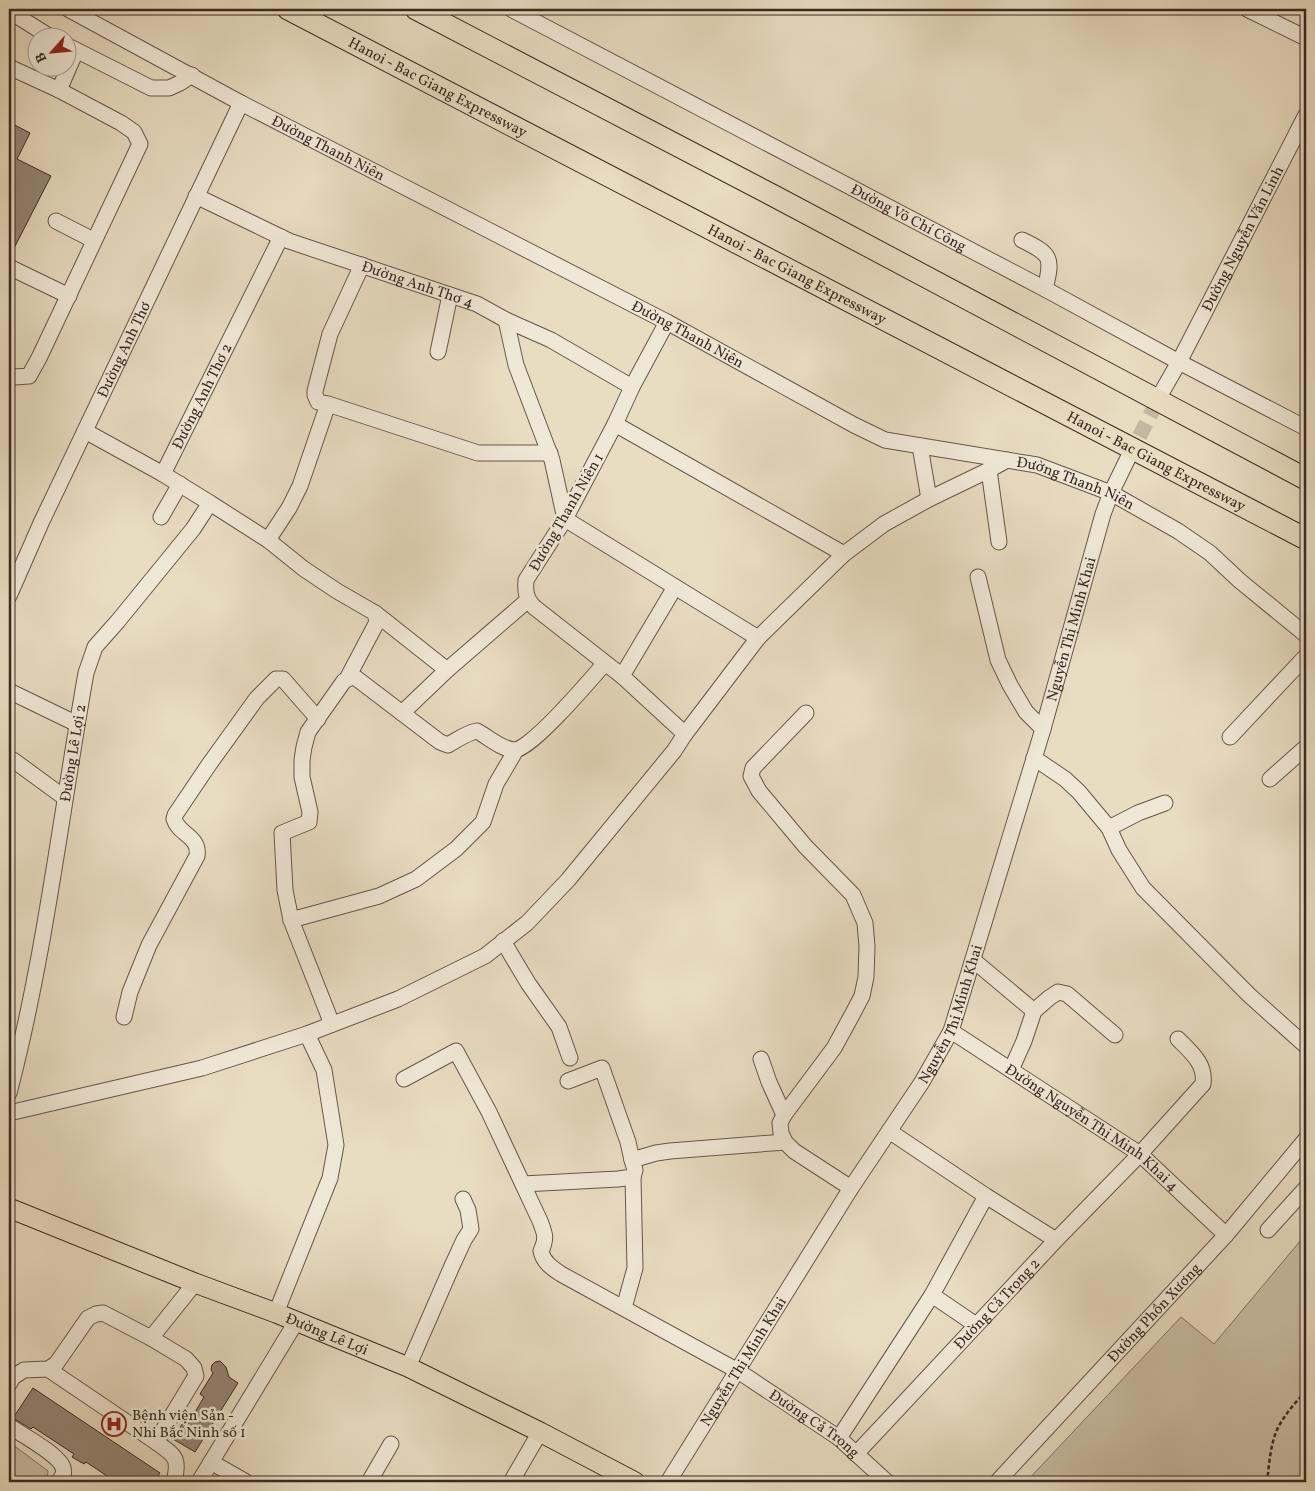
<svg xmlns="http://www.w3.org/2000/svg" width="1315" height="1491" viewBox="0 0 1315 1491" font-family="Vollkorn,serif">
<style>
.green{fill:#cabea6;stroke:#827464}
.building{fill:#948675;stroke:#3a2923}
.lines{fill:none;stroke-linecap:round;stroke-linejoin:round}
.minor-tunnel{stroke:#c5b8a1;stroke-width:15;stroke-dasharray:15 8;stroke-linecap:butt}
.minor-casing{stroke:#66564a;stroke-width:17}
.major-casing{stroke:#3a2923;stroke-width:21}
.highway-casing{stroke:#3a2923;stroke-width:23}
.path{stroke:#3a2923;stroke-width:2.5;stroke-dasharray:4 2.5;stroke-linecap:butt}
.minor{stroke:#f0e8d7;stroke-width:15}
.major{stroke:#e8dcc1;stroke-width:19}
.highway{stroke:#e8dcc1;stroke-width:21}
.labels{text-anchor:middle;stroke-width:5;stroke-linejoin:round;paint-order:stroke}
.street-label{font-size:15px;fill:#3a2923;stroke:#f0e8d7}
.poi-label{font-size:15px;fill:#3a2923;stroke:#f0e8d7;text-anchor:start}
</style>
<rect width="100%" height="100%" fill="#e8dcc1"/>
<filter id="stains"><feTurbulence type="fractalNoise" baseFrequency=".004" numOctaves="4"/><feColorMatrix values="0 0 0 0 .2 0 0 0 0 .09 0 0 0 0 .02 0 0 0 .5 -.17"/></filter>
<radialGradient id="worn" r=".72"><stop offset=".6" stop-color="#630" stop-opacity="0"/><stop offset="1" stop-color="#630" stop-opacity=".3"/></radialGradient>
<!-- green -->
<path class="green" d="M1306,1234v248h-280l155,-165 33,27z
M9,1442l39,29 -1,11h-38z"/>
<!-- building -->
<path class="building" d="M9,122l21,11 -13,26 34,17 -42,82z
M220,1361l6,6 3,10 9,6 -43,69 -22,-13 11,-18 4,3 16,-27 -4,-3 13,-21 -2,-3 1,-5 3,-3z
M33,1388l127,85 -6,9h-38l-30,-20 -2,2 -12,-7 2,-3 -41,-27 -2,2 -18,-11z"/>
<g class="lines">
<!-- minor-tunnel -->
<path class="minor-tunnel" d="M1129,457l33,-65"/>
<defs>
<g id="minor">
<path id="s1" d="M68,9l173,94 426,219 187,103 31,15 152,25 74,28 67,38 32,22 30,28 66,54"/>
<path id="s2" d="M511,9l534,280 134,73 127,66"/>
<path d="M1247,9l59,29"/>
<path d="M9,11l43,27"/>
<path d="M68,46l83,42h18l11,-5 12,-8"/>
<path d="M9,67l50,23 62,33 13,9 6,12 -101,214 -10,18 -15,1 -5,-2"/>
<path d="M59,90l17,-39"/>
<path id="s3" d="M196,196l93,45 188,63 29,16 45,20 81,47"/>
<path d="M56,221l37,19"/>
<path d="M1022,240c29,14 31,17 23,49"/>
<path d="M9,267l60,29"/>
<path d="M506,320l10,45 36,95 13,59 193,119"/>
<path d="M667,322l-35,65 -17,37 -50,95 -39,61c-1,12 0,18 8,27l88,69 63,58"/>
<path d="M438,352l12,-57"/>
<path id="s4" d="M1163,390l16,-28 127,-247"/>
<path d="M328,404l150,49h72"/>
<path d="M615,424l229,130"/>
<path id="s5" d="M85,431l78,43 118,-237"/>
<path d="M920,446l9,53"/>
<path d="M989,470l10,72"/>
<path d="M210,503l58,37 21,-32 11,-22 28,-82 -10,-2 -3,-7v-4l15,-57 32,-69"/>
<path d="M161,517l19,-33"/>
<path d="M268,540l36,29 33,22 38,22 2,9 -29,55"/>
<path d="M978,577l20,83 12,25 16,27 17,17"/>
<path id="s6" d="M9,596l32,-73 200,-420"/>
<path d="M375,613l72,57"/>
<path d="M622,676l53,-89"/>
<path d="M9,691l68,33"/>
<path d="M402,713l45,-43 81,-70"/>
<path d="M806,713l-53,55 -2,8 8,15 46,55 48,49 12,28 2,23 -1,31 -4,19 -10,19 -18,33 -50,67 -4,8 1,10 4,9 9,9 57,37"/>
<path d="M1230,737l76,-81"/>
<path d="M1034,758l31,21 14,13 30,36 10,22 24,38 106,107 57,51"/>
<path d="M9,762l4,-2 52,38"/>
<path d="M1270,779l36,-32"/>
<path d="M1109,828l29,-15 27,-10"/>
<path d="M291,920l88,-24 37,-17 40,-30 27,-27 13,-38 20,-34"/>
<path d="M503,941l25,42 31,44 11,31"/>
<path d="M973,960l61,51"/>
<path d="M124,1017l6,-25 19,-47 48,-89c3,-20 -18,-21 -23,-37l1,-4 33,-49 49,-68 19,-19h7l35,40"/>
<path d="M332,1024l-41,-104 -6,-30 -3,-57 27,-11 1,-10 -8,-35v-17l2,-13 4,-15 36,-51 8,-4 4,1 84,64 8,3c9,-5 18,-12 29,-14 11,6 24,18 37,19 16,1 78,-72 91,-87"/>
<path id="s7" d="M951,1031l189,123 86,81"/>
<path d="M761,1059l8,23 15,33"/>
<path d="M1011,1070l13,-29 10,-30 15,-13 9,-6 9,2 48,41"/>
<path id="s8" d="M404,1079l52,-28 33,61 51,109c5,13 7,17 1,30 2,11 11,17 20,23l177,97 101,67 48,44"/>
<path d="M568,1081l34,-13 26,74 4,18"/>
<path id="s9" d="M9,1093c36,-137 52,-280 77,-420l9,-26 23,-26 75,-92 17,-26 -47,-29"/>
<path d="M9,1113l193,-45 105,-34 91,-35 87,-43 42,-33 41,-43 106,-129 11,-17 73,-96 86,-84 40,-30 45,-25 60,-29 18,-10"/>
<path d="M889,1131l97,65 70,44"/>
<path d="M523,1184l95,-5 15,-2 2,-7 -3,-10 24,-7 14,-2 115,-9"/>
<path d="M1268,1230l38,-42"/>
<path d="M932,1295l44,30"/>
<path d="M624,1308l11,-40 -2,-91"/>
<path d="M276,1313l54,-135 6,-33 -12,-75 -17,-36"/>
<path d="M151,1338l44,-55"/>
<path d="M408,1367l44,-101 12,-26 7,-11 -3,-19 -5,-11"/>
<path d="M9,1384l4,-7 11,-7 24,-1 8,-5 32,-46 8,-4 7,-1 48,25 35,21 8,9 2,8 -40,66 -108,-73"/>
<path d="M9,1426c12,8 51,29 54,42 2,6 -1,9 -5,14"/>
<path d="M839,1438l93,-143 54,-99"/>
<path d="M156,1442c19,14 24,15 18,40"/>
<path id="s10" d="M856,1454l200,-214 84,-86 63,-70c3,-20 -12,-32 -25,-45"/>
<path d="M211,1462l35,20"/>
<path d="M199,1482l97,-160"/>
<path d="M369,1482l22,-38"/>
<path d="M511,1482l29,-50"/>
<path id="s11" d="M668,1482l183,-294 71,-106 29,-51 92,-302 60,-215 8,-21 17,-35"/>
<path id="s12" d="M997,1482l229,-247 80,-96"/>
</g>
<g id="major">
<path id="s13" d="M9,1208l186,75 81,30 132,54 132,65 95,50"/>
</g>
<g id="highway">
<path id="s14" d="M288,9l1018,530"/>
<path d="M416,9l358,187 532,283"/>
</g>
</defs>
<!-- minor casing -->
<use href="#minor" class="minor-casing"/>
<!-- major casing -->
<use href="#major" class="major-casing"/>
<!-- highway casing -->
<use href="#highway" class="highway-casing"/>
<!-- path -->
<path class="path" d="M1267,1482c2,-16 3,-34 9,-50 7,-16 19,-29 30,-41"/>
<!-- minor -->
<use href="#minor" class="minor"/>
<!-- major -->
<use href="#major" class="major"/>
<!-- highway -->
<use href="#highway" class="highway"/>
</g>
<!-- icons -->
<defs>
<symbol id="hospital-ring" viewBox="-11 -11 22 22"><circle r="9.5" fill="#f0e8d7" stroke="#8f2418" stroke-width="1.5"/><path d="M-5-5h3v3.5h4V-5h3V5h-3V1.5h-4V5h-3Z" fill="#8f2418"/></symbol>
</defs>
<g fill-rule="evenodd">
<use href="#hospital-ring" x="100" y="1410" width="28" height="28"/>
</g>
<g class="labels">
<!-- street labels -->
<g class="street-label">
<text dy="5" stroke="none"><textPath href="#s14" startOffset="169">Hanoi - Bac Giang Expressway</textPath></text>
<text dy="5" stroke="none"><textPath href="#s1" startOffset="295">Đường Thanh Niên</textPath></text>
<text dy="5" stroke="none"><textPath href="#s2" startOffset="449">Đường Võ Chí Công</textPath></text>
<text dy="5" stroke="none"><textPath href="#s4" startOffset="171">Đường Nguyễn Văn Linh</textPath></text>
<text dy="5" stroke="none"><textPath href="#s14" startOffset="574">Hanoi - Bac Giang Expressway</textPath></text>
<text dy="5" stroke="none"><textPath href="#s3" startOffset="239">Đường Anh Thơ 4</textPath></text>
<text dy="5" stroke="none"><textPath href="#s1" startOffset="700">Đường Thanh Niên</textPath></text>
<text dy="5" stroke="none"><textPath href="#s6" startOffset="272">Đường Anh Thơ</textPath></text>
<text dy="5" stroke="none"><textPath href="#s5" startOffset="176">Đường Anh Thơ 2</textPath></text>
<text dy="5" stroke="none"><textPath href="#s14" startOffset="979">Hanoi - Bac Giang Expressway</textPath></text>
<text dy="5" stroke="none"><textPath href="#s1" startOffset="1120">Đường Thanh Niên</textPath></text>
<text transform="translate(566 512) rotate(-60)" y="5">Đường Thanh Niên 1</text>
<text dy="5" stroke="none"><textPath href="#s11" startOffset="952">Nguyễn Thị Minh Khai</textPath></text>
<text dy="5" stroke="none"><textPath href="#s9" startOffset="346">Đường Lê Lợi 2</textPath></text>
<text dy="5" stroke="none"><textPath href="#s11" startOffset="548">Nguyễn Thị Minh Khai</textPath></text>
<text dy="5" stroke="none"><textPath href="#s7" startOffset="171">Đường Nguyễn Thị Minh Khai 4</textPath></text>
<text dy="5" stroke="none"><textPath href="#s10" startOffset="206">Đường Cả Trọng 2</textPath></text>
<text dy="5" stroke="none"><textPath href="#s12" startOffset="231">Đường Phồn Xương</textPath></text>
<text dy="5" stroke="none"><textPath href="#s13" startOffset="342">Đường Lê Lợi</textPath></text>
<text dy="5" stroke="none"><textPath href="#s11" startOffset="142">Nguyễn Thị Minh Khai</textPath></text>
<text dy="5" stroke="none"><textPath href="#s8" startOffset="606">Đường Cả Trọng</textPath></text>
</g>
<!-- poi labels -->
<g class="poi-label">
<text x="132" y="1420">Bệnh viện Sản -<tspan x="132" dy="17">Nhi Bắc Ninh số 1</tspan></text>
</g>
</g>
<!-- margin -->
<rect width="1315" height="1491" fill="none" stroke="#e8dcc1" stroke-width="30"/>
<rect x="10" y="10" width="1295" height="1471" fill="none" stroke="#3a2923" stroke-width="2.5"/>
<rect x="15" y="15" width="1285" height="1461" fill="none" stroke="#3a2923"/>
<!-- north arrow -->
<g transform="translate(52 52) rotate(243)"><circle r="24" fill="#f0e8d7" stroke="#a79c8f"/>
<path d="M0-4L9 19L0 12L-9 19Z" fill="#8f2418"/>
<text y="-8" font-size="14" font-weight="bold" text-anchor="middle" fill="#3a2923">B</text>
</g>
<rect width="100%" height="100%" filter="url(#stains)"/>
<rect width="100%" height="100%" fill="url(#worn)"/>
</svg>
